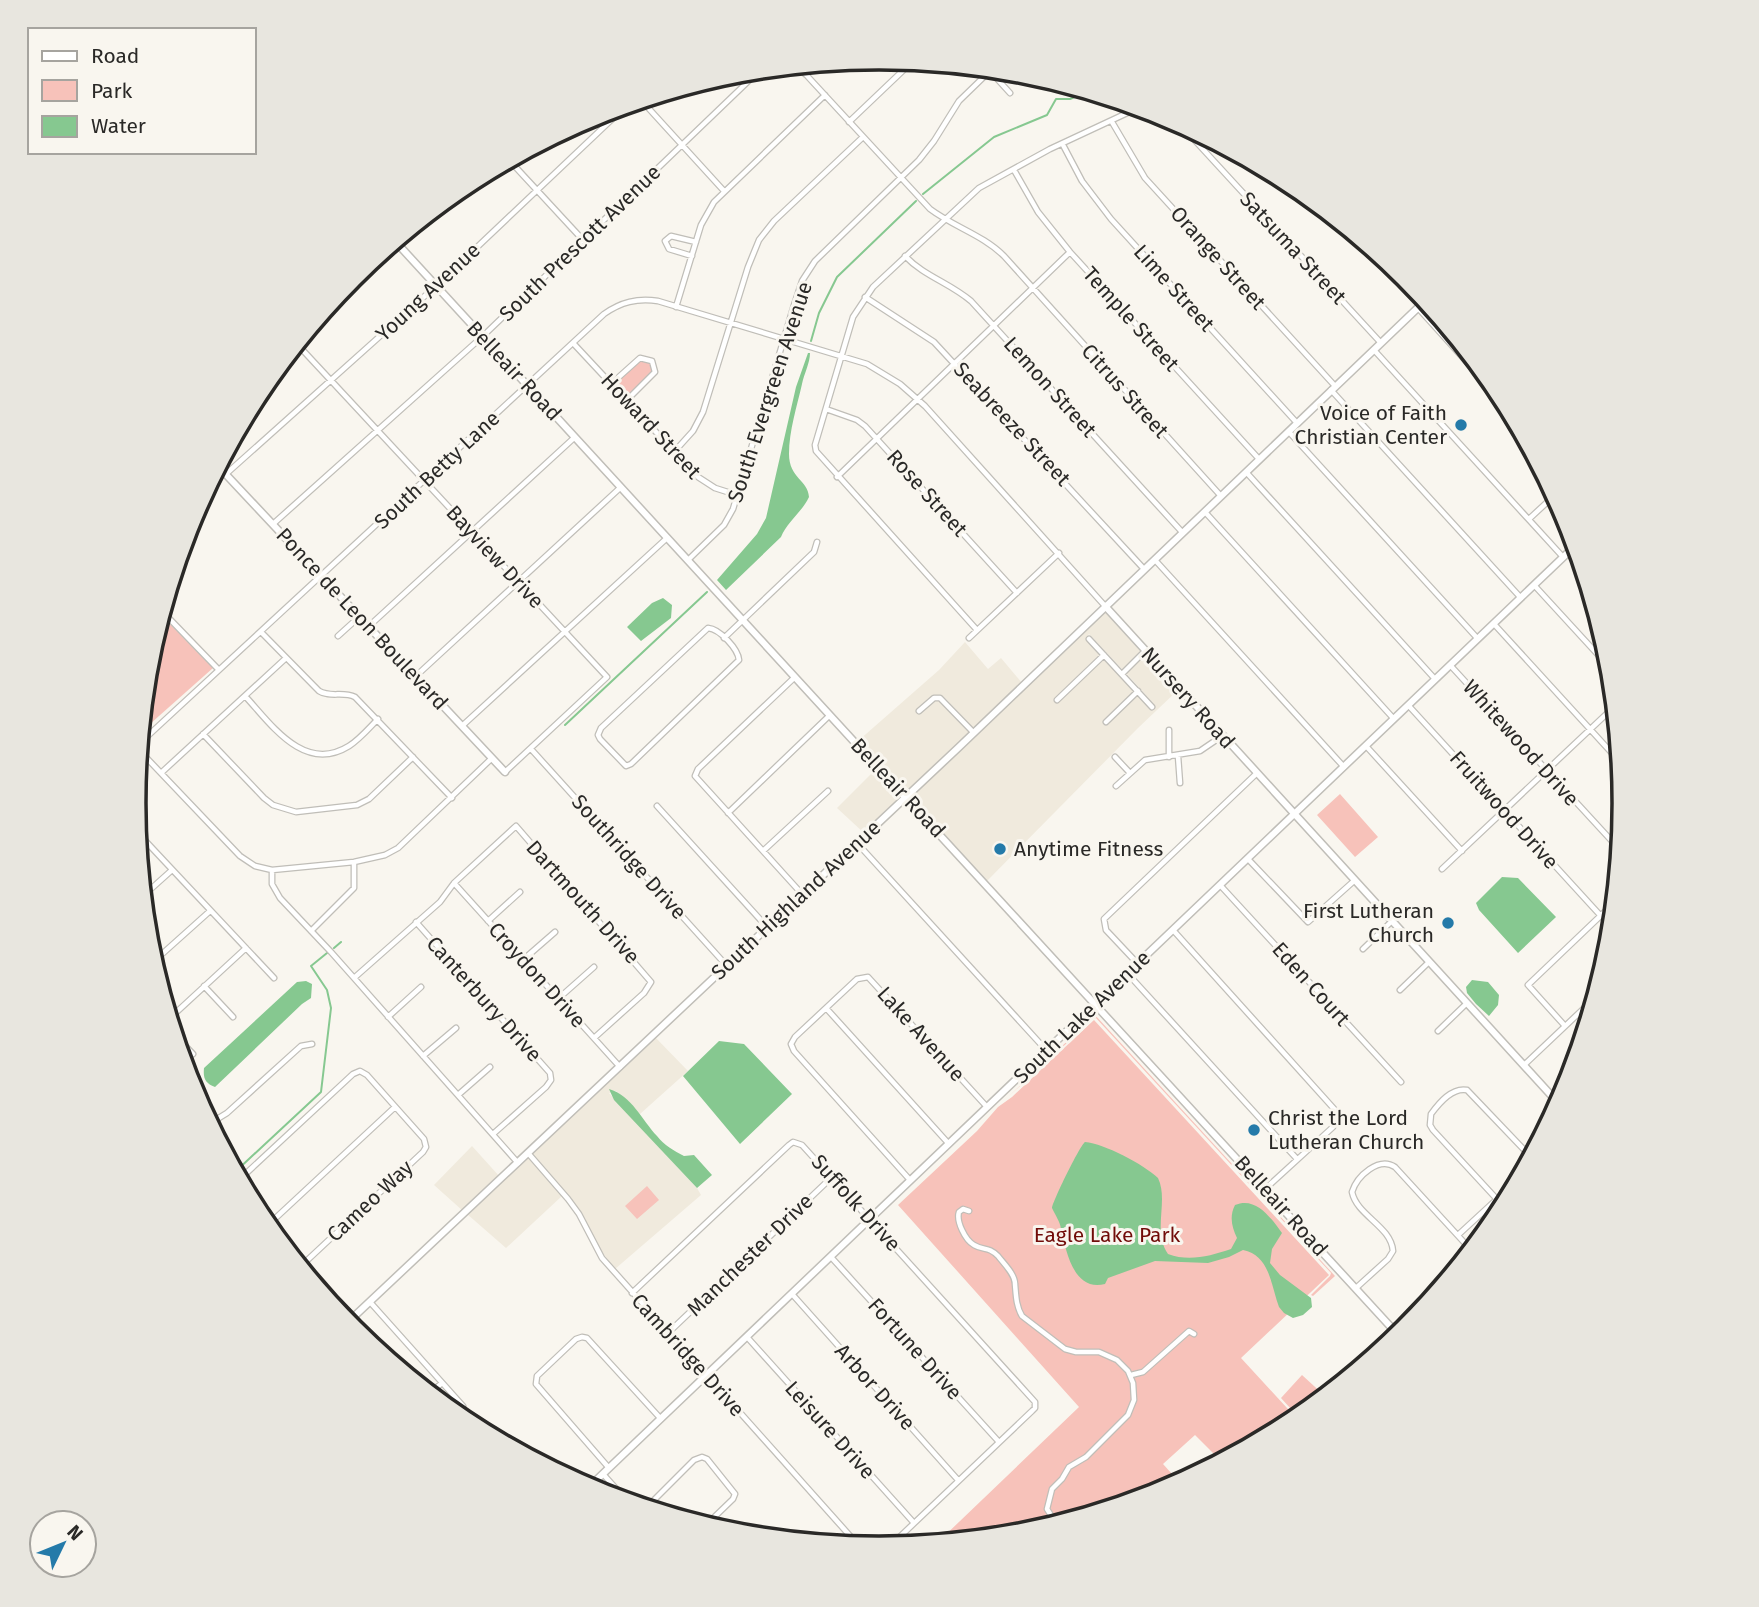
<svg xmlns="http://www.w3.org/2000/svg" width="1759" height="1607" viewBox="0 0 1759 1607" font-family="'Fira Sans',sans-serif">
<style>
.built{fill:#f0eadd}
.green{fill:#f7c2ba}
.water{fill:#86c890}
.lines{fill:none;stroke-linecap:round;stroke-linejoin:round}
.stream{stroke:#86c890;stroke-width:2}
.street-casing{stroke:#c0beb8;stroke-width:7}
.secondary-casing{stroke:#c0beb8;stroke-width:9}
.street{stroke:#fff;stroke-width:4.5}
.secondary{stroke:#fff;stroke-width:6}
.poi-dot{fill:#247aa9;stroke:#f9f6ef;stroke-width:2.5}
.labels{text-anchor:middle;stroke-width:6;stroke-linejoin:round;paint-order:stroke}
.street-label{font-size:21px;fill:#2a2927;stroke:#f9f6ef}
.poi-label{font-size:21px;fill:#2a2927;stroke:#f9f6ef;text-anchor:end}
.park-label{font-size:21px;fill:#710c09;stroke:#f9f6ef}
.rim{fill:none;stroke:#2a2927;stroke-width:3.5}
</style>
<rect width="100%" height="100%" fill="#f9f6ef"/>
<!-- built -->
<path class="built" d="M1105,612l36,40 -18,18 -34,-36 -3,4 15,16 -48,46 4,3 47,-45 31,33 -32,31 3,4 32,-32 12,13 4,-3 -28,-31 18,-18 33,36 -39,37 -151,153 -78,-84z
M965,642l23,27 13,-11 21,25 -48,46 -28,-30 -8,-4 -6,1 -16,15 3,3 16,-13h4l32,32 -65,60 -48,-52 81,-71z
M876,769l26,28 -38,36 -27,-25z
M655,1037l33,34 -48,43 -24,-23 -7,2 88,95 4,7 -86,74 -19,-25 -15,-31 -11,-16 -38,-44z
M472,1146l28,31 -37,34 -29,-26z
M528,1157l34,39 -56,52 -39,-34z"/>
<!-- green -->
<path class="green" d="M645,360l6,3 1,9 -23,23h-4l-9,-12 23,-21z
M161,615l52,53 -72,64 7,-74z
M1340,794l38,43 -23,20 -38,-42z
M1095,1015l240,261 -22,20 -2,-1 19,-19 1,-3 -235,-255 -3,1 -85,78z
M1094,1020l235,255 -88,83 57,62 -89,49 -3,-3 10,-10 -21,-21 -32,29 18,20 -16,9 -140,42 -89,9 143,-137 -181,-202 79,-74 21,-24 14,-10z
M647,1186l12,14 -22,19 -12,-13z
M1302,1375l24,22 -26,22 -19,-21z"/>
<!-- water -->
<path class="water" d="M808,353h2c0,10 -6,21 -8,31 -5,22 -13,47 -13,70 0,24 19,26 20,43 -7,15 -22,25 -28,40l-55,53 -9,-10 40,-46 9,-16 30,-131z
M663,598l9,7 -1,13 -30,23 -14,-14 25,-24z
M1502,877l16,1 38,39 -38,36 -39,-43 -3,-7z
M1472,980l16,2 11,13 -1,10 -9,11 -13,-12 -9,-11 -1,-6z
M306,981l6,3 -1,14 -9,6 -87,83c-10,-4 -12,-9 -11,-19l93,-86z
M719,1041l25,3 48,50 -52,50 -57,-68z
M609,1089c23,7 33,31 48,47 7,9 17,15 27,20l10,-1 18,20 -15,13 -83,-88z
M1085,1142c20,2 58,22 73,36 11,23 -6,53 10,76 21,8 42,2 63,-5l6,-11c-5,-11 -8,-21 -2,-33 21,-9 36,13 47,28l-10,16 -2,14 10,12 31,23 1,9 -9,8 -10,3 -9,-5 -5,-6c-8,-21 -9,-52 -36,-57l-14,7 -21,6 -53,-2 -47,17 -3,6c-32,8 -39,-34 -44,-55 -1,-8 -6,-14 -9,-21 1,-7 27,-61 33,-66z"/>
<g class="lines">
<!-- stream -->
<path class="stream" d="M923,194l71,-57 53,-22 9,-16h14l19,-8
M811,341l8,-28 18,-36 79,-76
M565,725l142,-133
M334,948l7,-6
M235,1172l86,-80 10,-84 -4,-18 -16,-24 16,-13"/>
<defs>
<path id="street" d="M798,66l132,143c24,18 53,26 74,47l216,239
M990,71l20,22
M805,74l10,-10
M641,100l83,91
M1177,121l204,222
M849,122l64,-61
M1112,122l33,56 190,208
M1063,145l19,36 29,38 186,204
M509,160l74,80
M1014,170l24,42 32,40 189,207
M692,256l-23,-7 -4,-8 6,-5 25,6
M905,256c19,20 45,27 66,45l211,231
M865,297l69,45 210,227
M676,307l25,-82 13,-23 111,-107
M1418,308l93,103
M573,343l125,134 17,11 22,7
M297,344l310,333 -102,95
M1374,350l189,207
M611,384l29,-26 12,3 3,11 -28,28
M1331,390l190,208
M826,409l31,11 8,6 152,167
M1289,432l189,207
M674,452l19,-21 10,-19 45,-145 11,-27 15,-19 89,-84
M1246,472l189,207
M226,474l210,-188 191,-181
M837,477l233,-225
M1205,512l189,207
M1529,519l27,-25
M273,524l210,-188 277,-266
M688,560l36,-35 9,-16 61,-204 8,-24 13,-20 104,-101 15,-19 25,-40 33,-32
M1155,560l189,207
M1534,585l78,85
M162,611l56,58
M1494,624l127,139
M368,627l207,-190
M708,628c12,1 30,21 31,32l-108,104 -5,2 -26,-27 -2,-4 3,-7z
M977,630l-161,-179 -1,-6 38,-128 20,-30 106,-99 71,-39 90,-42
M261,632l58,59c11,7 24,0 36,6l97,101
M338,636l21,-19
M724,638l90,-86 3,-10
M969,638l90,-85
M1089,639l63,68
M1450,665l171,186
M1122,674l23,-23
M416,676l205,-189
M795,677l-97,92 -3,7 107,118
M245,696c26,28 59,78 104,50 11,-7 20,-18 29,-27
M1057,700l47,-45
M1408,705l192,210
M919,711l15,-13h6l34,35
M1106,722l32,-31
M462,726l205,-188
M203,734l61,64 9,7 23,7 61,-7 12,-6 44,-42
M140,743l464,-429c17,-12 33,-16 54,-13l209,63 33,20 25,22 180,200
M1366,746l96,105
M531,749l196,217
M139,750l101,106 15,10 17,4 82,-8 31,-7 13,-7 93,-89
M1178,756l2,27
M1115,757l15,16
M1169,757v-27
M161,773l125,-115
M1116,786l29,-26 55,-9 22,-15
M657,806l110,121
M728,813l102,-98
M137,832l137,146
M857,843l190,208
M763,851l65,-60
M1248,859l60,63 47,-42
M1442,869l174,-164
M272,870v14l8,14 51,54 187,211
M454,883l166,184
M1220,885l181,197
M143,896l29,-26
M488,921l32,-29
M416,922l134,151 1,7 -5,7 -53,47
M1173,930l163,181 2,6 -5,10 -68,62
M311,931l43,-43v-26
M1363,949l29,-28
M524,959l31,-27
M152,963l58,-52
M1138,964l-32,-34 -2,-11 152,-145
M1128,974l169,185
M354,978l86,-76 14,-19 62,-57 135,156 -7,11 -50,45
M204,986l29,31
M1400,990l29,-28
M559,998l35,-31
M826,1008l123,136
M388,1017l33,-30
M169,1019l77,-71
M1565,1026l-37,-41 88,-84
M1438,1031l29,-28
M173,1033l20,21
M423,1056l33,-28
M1524,1065l73,-69
M458,1095l32,-28
M209,1124l18,-11 74,-67 11,-2
M528,1153l40,46 11,15 23,44 258,289
M239,1180l114,-106 7,-3 7,4 57,64 2,8 -3,5 -123,115
M910,1180l-116,-129 -3,-7 4,-7 62,-58 11,-2 119,130
M1505,1208l-72,-78 -3,-5 1,-11c8,-11 21,-27 36,-24l65,68
M969,1211l-6,-2 -4,3c-3,9 6,28 15,33 10,6 14,1 24,11 6,8 17,18 17,28 1,11 1,22 7,32l43,33 11,3h23l18,8 11,11 5,12 1,17 -6,15 -42,42 -17,10 -7,12 -10,10 -5,20 10,16
M267,1226l128,-119
M1458,1235l64,-59
M831,1257l168,185
M1356,1288l32,-29 5,-8c-2,-25 -36,-35 -41,-59 5,-16 27,-36 43,-25l77,84
M632,1293l157,-148 4,-3 9,3 233,257v6l-3,3 -144,137
M792,1294l166,186
M370,1302l93,104
M1394,1330l31,-29 9,-4
M668,1333l164,-156
M747,1337l167,186
M1131,1375l12,-3 46,-41 5,3
M429,1394l13,-11
M483,1433l12,4 4,5
M609,1468l-73,-84 1,-8 39,-37 6,-2 5,1 74,81
M603,1474l26,29
M646,1508l48,-48 8,-3 5,2 28,35 -2,5 -28,27
M771,1539h4"/>
<path id="secondary" d="M395,241l1005,1096
M218,466l287,306
M1105,606l455,499
M346,1324l612,-576 468,-448
M587,1489l990,-945"/>
</defs>
<!-- street casing -->
<use href="#street" class="street-casing"/>
<!-- secondary casing -->
<use href="#secondary" class="secondary-casing"/>
<!-- street -->
<use href="#street" class="street"/>
<!-- secondary -->
<use href="#secondary" class="secondary"/>
</g>
<!-- markers -->
<g class="poi-dot">
<circle cx="1461" cy="425" r="7"/>
<circle cx="1000" cy="849" r="7"/>
<circle cx="1448" cy="923" r="7"/>
<circle cx="1254" cy="1130" r="7"/>
</g>
<g class="labels">
<!-- street labels -->
<g class="street-label">
<text transform="translate(580 243) rotate(-44)" y="7">South Prescott Avenue</text>
<text transform="translate(1293 248) rotate(47)" y="7">Satsuma Street</text>
<text transform="translate(1218 258) rotate(48)" y="7">Orange Street</text>
<text transform="translate(1174 288) rotate(48)" y="7">Lime Street</text>
<text transform="translate(428 292) rotate(-43)" y="7">Young Avenue</text>
<text transform="translate(1131 319) rotate(48)" y="7">Temple Street</text>
<text transform="translate(514 371) rotate(47)" y="7">Belleair Road</text>
<text transform="translate(1050 387) rotate(48)" y="7">Lemon Street</text>
<text transform="translate(1125 391) rotate(48)" y="7">Citrus Street</text>
<text transform="translate(770 392) rotate(-72)" y="7">South Evergreen Avenue</text>
<text transform="translate(1012 424) rotate(47)" y="7">Seabreeze Street</text>
<text transform="translate(651 426) rotate(47)" y="7">Howard Street</text>
<text transform="translate(437 470) rotate(-43)" y="7">South Betty Lane</text>
<text transform="translate(927 493) rotate(48)" y="7">Rose Street</text>
<text transform="translate(495 557) rotate(47)" y="7">Bayview Drive</text>
<text transform="translate(362 619) rotate(47)" y="7">Ponce de Leon Boulevard</text>
<text transform="translate(1188 698) rotate(48)" y="7">Nursery Road</text>
<text transform="translate(1521 743) rotate(48)" y="7">Whitewood Drive</text>
<text transform="translate(898 788) rotate(47)" y="7">Belleair Road</text>
<text transform="translate(1504 810) rotate(48)" y="7">Fruitwood Drive</text>
<text transform="translate(629 857) rotate(48)" y="7">Southridge Drive</text>
<text transform="translate(796 900) rotate(-43)" y="7">South Highland Avenue</text>
<text transform="translate(583 902) rotate(48)" y="7">Dartmouth Drive</text>
<text transform="translate(537 975) rotate(48)" y="7">Croydon Drive</text>
<text transform="translate(1311 984) rotate(48)" y="7">Eden Court</text>
<text transform="translate(484 999) rotate(48)" y="7">Canterbury Drive</text>
<text transform="translate(1082 1017) rotate(-44)" y="7">South Lake Avenue</text>
<text transform="translate(921 1034) rotate(48)" y="7">Lake Avenue</text>
<text transform="translate(370 1201) rotate(-43)" y="7">Cameo Way</text>
<text transform="translate(856 1203) rotate(48)" y="7">Suffolk Drive</text>
<text transform="translate(1281 1206) rotate(48)" y="7">Belleair Road</text>
<text transform="translate(750 1255) rotate(-44)" y="7">Manchester Drive</text>
<text transform="translate(915 1349) rotate(48)" y="7">Fortune Drive</text>
<text transform="translate(688 1355) rotate(48)" y="7">Cambridge Drive</text>
<text transform="translate(875 1387) rotate(48)" y="7">Arbor Drive</text>
<text transform="translate(830 1430) rotate(48)" y="7">Leisure Drive</text>
</g>
<!-- poi labels -->
<g class="poi-label">
<text x="1447" y="420">Voice of Faith<tspan x="1447" dy="24">Christian Center</tspan></text>
<text x="1014" y="856" text-anchor="start">Anytime Fitness</text>
<text x="1434" y="918">First Lutheran<tspan x="1434" dy="24">Church</tspan></text>
<text x="1268" y="1125" text-anchor="start">Christ the Lord<tspan x="1268" dy="24">Lutheran Church</tspan></text>
</g>
<!-- park labels -->
<g class="park-label">
<text x="1107" y="1242">Eagle Lake Park</text>
</g>
</g>
<!-- crop -->
<path d="M0 0H1759V1607H0ZM146 803a733 733 0 1 1 1466 0a733 733 0 1 1-1466 0Z" fill="#e8e6df" fill-rule="evenodd"/>
<path class="rim" d="M146 803a733 733 0 1 1 1466 0a733 733 0 1 1-1466 0Z"/>
<!-- legend -->
<rect x="28" y="28" width="228" height="126" fill="#f9f6ef" stroke="#a6a49f" stroke-width="2"/>
<rect x="42" y="51" width="35" height="10" fill="#ffffff" stroke="#a6a49f" stroke-width="2"/>
<text x="91" y="63" font-size="21" fill="#2a2927">Road</text>
<rect x="42" y="80" width="35" height="21" fill="#f7c2ba" stroke="#a6a49f" stroke-width="2"/>
<text x="91" y="98" font-size="21" fill="#2a2927">Park</text>
<rect x="42" y="116" width="35" height="21" fill="#86c890" stroke="#a6a49f" stroke-width="2"/>
<text x="91" y="133" font-size="21" fill="#2a2927">Water</text>
<!-- north arrow -->
<g transform="translate(63 1544) rotate(47)"><circle r="33" fill="#f9f6ef" stroke="#a6a49f" stroke-width="2"/>
<path d="M0-5L12 26L0 18L-12 26Z" fill="#247aa9"/>
<text y="-10" font-size="19" font-weight="bold" text-anchor="middle" fill="#2a2927">N</text>
</g>
</svg>
